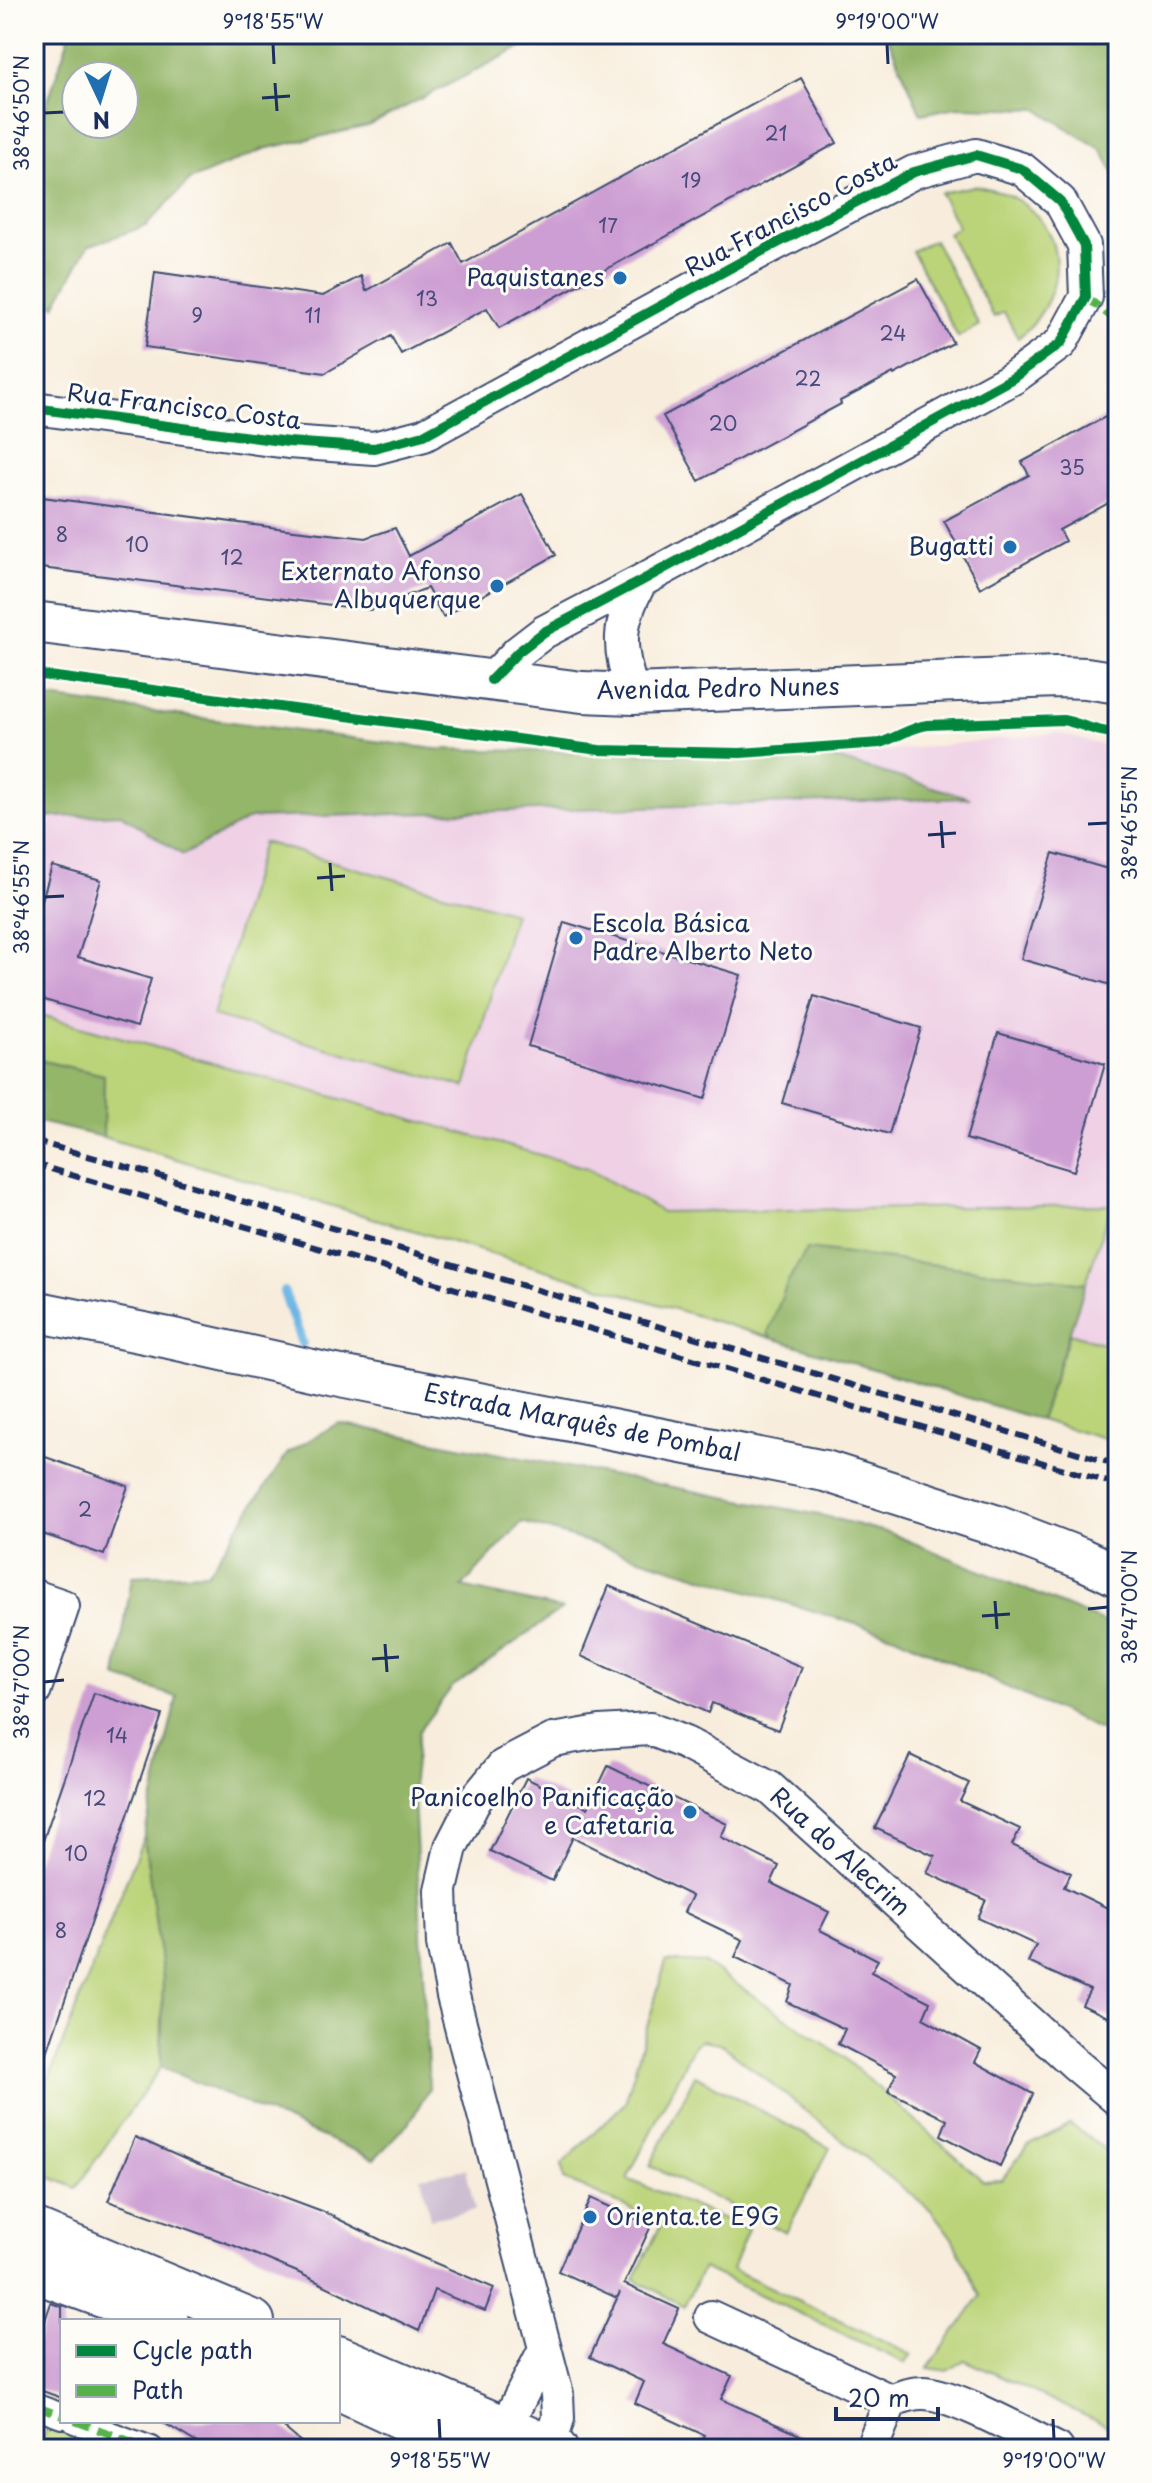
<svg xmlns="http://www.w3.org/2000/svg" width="1152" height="2483" viewBox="0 0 1152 2483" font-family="'Playpen Sans',sans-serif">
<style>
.built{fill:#efd0e5}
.industrial{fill:#cdbed2}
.green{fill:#bbd479;stroke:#6b826c;stroke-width:2}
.forest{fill:#94b669;stroke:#587264;stroke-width:2;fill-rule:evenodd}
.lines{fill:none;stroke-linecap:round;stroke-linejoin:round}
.stream{stroke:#6bb5e4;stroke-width:10}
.building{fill:#cd9ed3}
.pedestrian-casing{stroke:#3c4c71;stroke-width:28}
.minor-casing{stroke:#3c4c71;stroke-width:36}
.tertiary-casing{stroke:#3c4c71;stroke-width:44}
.pedestrian{stroke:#fff;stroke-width:24}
.minor{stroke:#fff;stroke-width:32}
.tertiary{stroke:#fff;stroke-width:40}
.rail{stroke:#1b2f5e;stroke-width:6;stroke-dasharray:12 6;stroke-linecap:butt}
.quiet{stroke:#55b248;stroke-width:8;stroke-dasharray:16 8;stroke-linecap:butt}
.cycleway-casing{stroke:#fdfcf7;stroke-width:15}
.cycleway{stroke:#00873e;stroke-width:10}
.ticks{fill:none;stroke:#1b2f5e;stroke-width:3}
.poi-dot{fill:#1f6fb2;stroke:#fdfcf7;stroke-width:3}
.labels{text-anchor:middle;stroke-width:6;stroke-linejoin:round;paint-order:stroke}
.number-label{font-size:20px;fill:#484b7b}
.street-label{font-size:24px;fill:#1b2f5e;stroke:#fdfcf7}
.poi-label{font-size:24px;fill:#1b2f5e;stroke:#fdfcf7;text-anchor:end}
.neatline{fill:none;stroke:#1b2f5e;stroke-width:3}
.ticks-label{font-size:20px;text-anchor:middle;fill:#1b2f5e}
</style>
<rect width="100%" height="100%" fill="#fdfcf7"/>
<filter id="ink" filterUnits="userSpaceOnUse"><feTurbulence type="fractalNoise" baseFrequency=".0125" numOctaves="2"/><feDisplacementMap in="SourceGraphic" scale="16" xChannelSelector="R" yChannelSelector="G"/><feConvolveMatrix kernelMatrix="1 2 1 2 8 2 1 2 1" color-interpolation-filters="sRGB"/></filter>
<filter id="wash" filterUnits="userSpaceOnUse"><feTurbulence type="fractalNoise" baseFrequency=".006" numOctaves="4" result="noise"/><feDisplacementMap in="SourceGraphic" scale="32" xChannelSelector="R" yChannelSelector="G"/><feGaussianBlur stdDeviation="1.8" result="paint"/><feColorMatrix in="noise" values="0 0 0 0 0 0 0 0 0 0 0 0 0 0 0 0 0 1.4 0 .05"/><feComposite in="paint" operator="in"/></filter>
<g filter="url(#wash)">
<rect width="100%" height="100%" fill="#f8eddc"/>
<!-- built -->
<path class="built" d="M91,727l341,38 397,-8 228,-24 61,16v599l-48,-15 40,-128 -448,7 -75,-44 -553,-155v-150z"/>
<!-- industrial -->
<path class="industrial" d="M466,2169l9,41 -45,9 -9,-42z"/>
<!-- green -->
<path class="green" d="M974,186c86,10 110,97 44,152l-14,-26 -10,5 -46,-83 10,-7 -18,-34z
M934,240l45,85 -21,12 -46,-86z
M263,842l251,71 -49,174 -252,-71z
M34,1013l553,155 75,44 449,-7 -25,78 -279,-34 -39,83 3,6 -668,-201 1,-62 -70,-16z
M1070,1333l48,15v95l-78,-23z
M144,1836l19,142 -2,89 -85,121 -42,-18v-54z
M666,1961l39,2 136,92 142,126 19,-1 25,-34 43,-22 48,35v272l-153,-71 -17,11 -20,-3 53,-72 -29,-58 -21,-28 -211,-167 -19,-3 -7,5 -67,134 121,50 -16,40 180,85 -7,9 -202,-95 -19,38 -50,-27 28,-56 -98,-44 -2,-15 63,-61z
M695,2075l135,73 -44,85 -136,-67z
M51,2421l81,28h-95z"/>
<!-- forest -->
<path class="forest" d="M70,34h477l-179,92 -104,23 -74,31 -44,46 -58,20 -33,60 -21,-23v-140zM124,76v48h-48v-48z
M886,34h232v147l-16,-31 -65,-41 -80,-2 -36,7z
M34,696l401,53 394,8 141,41 -720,20 -67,37 -62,-41 -87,4z
M34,1059l70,16 -1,62 -69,-16z
M807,1249l279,34 -46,137 -269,-82 -3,-5 20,-52z
M338,1423l486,93 66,17 228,95v110l-223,-102 -373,-114 -60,65 100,22 -110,78 -33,44 -6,48 16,309 -19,34 -36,37 -213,-92 2,-89 -19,-142 33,-139 -61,-20 16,-101 75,-3 81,-120z"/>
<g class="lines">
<!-- stream -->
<path class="stream" d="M284,1292l18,51"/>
</g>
<g id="blocks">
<!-- building -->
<path class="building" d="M801,78l36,65 -338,185 -12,-20 -86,46 -10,-18 -66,37 -180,-26 10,-75 168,24 38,-20 5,15 86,-48 11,21z
M918,279l35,64 -59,32 -1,-2 -26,14 -27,14 1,3 -142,77 -36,-65z
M1107,416l11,20v62l-59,32 6,11 -85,47 -36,-67 85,-46 -7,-13z
M522,494l34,61 -113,62 -16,-29 -57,22 -336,-43v-71l251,33 81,9 29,-10 14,28z
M1053,853l65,19v115l-97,-28z
M52,866l49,14 -23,77 73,22 -14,48 -103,-30v-69z
M564,922l177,53 -36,124 -177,-53z
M814,996l107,32 -32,106 -107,-31z
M998,1033l107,31 -31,107 -108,-32z
M34,1453l94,33 -24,69 -70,-24z
M609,1586l193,81 -24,63 -66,-27 -4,10 -127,-57z
M94,1693l68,22 -123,361 -5,-1v-208z
M910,1755l59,28 -9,18 60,28 -8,16 59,28 -7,14 54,26v109l-36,-17 8,-15 -62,-28 8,-17 -58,-27 8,-18 -59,-27 8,-17 -60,-28z
M608,1766l119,58 -6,13 58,29 -8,17 58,29 -9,18 58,30 -7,12 59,30 -7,16 58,32 -6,12 58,32 -33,72 -59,-31 6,-15 -59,-29 8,-17 -58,-30 7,-15 -58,-27 6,-17 -58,-28 8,-17 -59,-28 8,-16 -119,-59 -21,44 -62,-30 36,-73 62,30z
M135,2137l61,27 126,47 59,29 113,48 -9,23 -51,-21 -15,41 -122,-59 -62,-26 -127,-45z
M591,2198l60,28 -27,58 55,25 -16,35 69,32 -11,23 109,50h-132l6,-14 -69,-32 9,-21 -54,-25 30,-65 -3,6 -59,-27z
M51,2303l11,4v91l-28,-10v-36z
M161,2421h115l33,28h-102z"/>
</g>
</g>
<g filter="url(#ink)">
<use href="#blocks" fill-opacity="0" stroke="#3c4c71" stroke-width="2"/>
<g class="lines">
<defs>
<path id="pedestrian" d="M37,2407l25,9
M75,2421l76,28"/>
<path id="minor" d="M34,408l254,34 86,6 50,-13 317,-173 173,-90 62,-17 46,14 38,32 24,44 2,52 -25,46 -48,35 -372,203 -97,51 -26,20 -27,28
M633,694c-15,-46 -17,-69 8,-113
M34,1596l29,10 -29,86
M711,2317l180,84 -20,48
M891,2401c10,-4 19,-8 31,-8 29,-1 105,42 135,56
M494,2449l51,-100
M549,2449l9,-31 -1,-24 -104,-398 -10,-52 -2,-54 10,-43 24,-47 28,-34 50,-26 47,-8 50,-3 35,14 85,45 304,275 44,37"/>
<path id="tertiary" d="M34,622l548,70 51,2 424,-17 29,1 32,5
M34,1311l135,27 152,34 504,99 169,54 86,33 38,18
M34,2229l220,92
M34,2272l134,49
M338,2356l219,93
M338,2389l129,60"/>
</defs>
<!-- pedestrian casing -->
<use href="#pedestrian" class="pedestrian-casing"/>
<!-- minor casing -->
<use href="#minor" class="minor-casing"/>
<!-- tertiary casing -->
<use href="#tertiary" class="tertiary-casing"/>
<!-- pedestrian -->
<use href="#pedestrian" class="pedestrian"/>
<!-- minor -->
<use href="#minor" class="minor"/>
<!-- tertiary -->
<use href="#tertiary" class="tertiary"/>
<!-- rail -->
<path class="rail" d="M34,1141l122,34 962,290
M34,1164l1084,321"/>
<!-- quiet -->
<path class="quiet" d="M1086,297l32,25
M37,2407l25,9
M75,2421l76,28"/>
<defs>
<path id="cycleway" d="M34,408l254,34 86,6 50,-13 317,-173 173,-90 62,-17 46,14 38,32 24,44 2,52 -25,46 -48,35 -372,203 -97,51 -26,20 -27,28
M34,674l565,76 141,3 140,-10c17,-5 30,-16 48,-18l135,-5c20,4 34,13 55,13"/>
</defs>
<!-- cycleway casing -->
<use href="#cycleway" class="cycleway-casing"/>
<!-- cycleway -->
<use href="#cycleway" class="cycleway"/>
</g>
</g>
<!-- ticks -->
<path class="ticks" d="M273,44l1,20M887,44l1,20M275,83l2,28M262,98l28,-2M44,113l20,-1M941,821l2,27M1088,824l20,-1M928,835l28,-2M330,863l2,28M317,878l28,-2M44,897l20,-1M995,1601l2,28M1088,1609l20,-2M982,1616l28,-2M385,1644l2,28M372,1659l27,-2M44,1682l20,-2M439,2419l1,20M1053,2419l1,20"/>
<!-- markers -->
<g class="poi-dot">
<circle cx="620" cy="278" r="8"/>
<circle cx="1010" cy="547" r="8"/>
<circle cx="497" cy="586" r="8"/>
<circle cx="576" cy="938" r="8"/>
<circle cx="690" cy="1812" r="8"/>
<circle cx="590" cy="2217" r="8"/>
</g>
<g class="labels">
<!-- number labels -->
<g class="number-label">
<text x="776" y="141">21</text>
<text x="691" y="188">19</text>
<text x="608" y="233">17</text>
<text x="427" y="306">13</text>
<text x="197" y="323">9</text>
<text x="313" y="323">11</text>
<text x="893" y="341">24</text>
<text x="808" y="386">22</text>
<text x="723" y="431">20</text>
<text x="1072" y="475">35</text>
<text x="62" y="542">8</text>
<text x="137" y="552">10</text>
<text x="232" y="565">12</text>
<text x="85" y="1517">2</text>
<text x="117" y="1743">14</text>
<text x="95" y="1806">12</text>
<text x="76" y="1861">10</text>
<text x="61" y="1938">8</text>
</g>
<!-- street labels -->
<g class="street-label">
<text transform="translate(791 215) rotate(-28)" y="8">Rua Francisco Costa</text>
<text transform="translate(184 407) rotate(7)" y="8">Rua Francisco Costa</text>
<text transform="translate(718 689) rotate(-1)" y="8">Avenida Pedro Nunes</text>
<text transform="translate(582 1423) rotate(11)" y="8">Estrada Marquês de Pombal</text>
<text transform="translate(840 1852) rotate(42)" y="8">Rua do Alecrim</text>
</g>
<!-- poi labels -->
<g class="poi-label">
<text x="604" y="286">Paquistanes</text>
<text x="994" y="555">Bugatti</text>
<text x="481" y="580">Externato Afonso<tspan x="481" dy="28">Albuquerque</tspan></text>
<text x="592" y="932" text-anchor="start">Escola Básica<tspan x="592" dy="28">Padre Alberto Neto</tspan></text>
<text x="674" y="1806">Panicoelho Panificação<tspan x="674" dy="28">e Cafetaria</tspan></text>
<text x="606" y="2225" text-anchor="start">Orienta.te E9G</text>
</g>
</g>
<!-- margin -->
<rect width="1152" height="2483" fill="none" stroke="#fdfcf7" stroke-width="88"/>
<!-- legend -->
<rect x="60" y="2319" width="280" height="104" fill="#fdfcf7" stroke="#a3aaba" stroke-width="2"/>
<rect x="76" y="2345" width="40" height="12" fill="#00873e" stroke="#a3aaba" stroke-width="2"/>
<text x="132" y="2359" font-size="24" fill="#1b2f5e">Cycle path</text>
<rect x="76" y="2385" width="40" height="12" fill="#55b248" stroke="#a3aaba" stroke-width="2"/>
<text x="132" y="2399" font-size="24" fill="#1b2f5e">Path</text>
<!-- north arrow -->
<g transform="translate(100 100) rotate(176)"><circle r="38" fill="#fdfcf7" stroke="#a3aaba" stroke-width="2"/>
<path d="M0-6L14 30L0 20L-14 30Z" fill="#1f6fb2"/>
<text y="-12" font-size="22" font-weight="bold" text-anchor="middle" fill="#1b2f5e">N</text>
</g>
<!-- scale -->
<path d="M836 2407v12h102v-12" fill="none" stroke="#1b2f5e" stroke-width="4"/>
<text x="848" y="2407" font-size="24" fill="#1b2f5e" stroke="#fdfcf7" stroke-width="6" paint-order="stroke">20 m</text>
<rect x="44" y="44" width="1064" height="2395" class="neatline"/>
<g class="ticks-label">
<text x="273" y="29">9°18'55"W</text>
<text x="887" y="29">9°19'00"W</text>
<text transform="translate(22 113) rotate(-90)" y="7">38°46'50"N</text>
<text transform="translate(1130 823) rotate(-90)" y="7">38°46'55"N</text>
<text transform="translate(22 897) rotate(-90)" y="7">38°46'55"N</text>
<text transform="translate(1130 1607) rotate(-90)" y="7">38°47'00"N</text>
<text transform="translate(22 1682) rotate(-90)" y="7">38°47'00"N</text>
<text x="440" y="2468">9°18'55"W</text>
<text x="1054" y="2468">9°19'00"W</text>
</g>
</svg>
